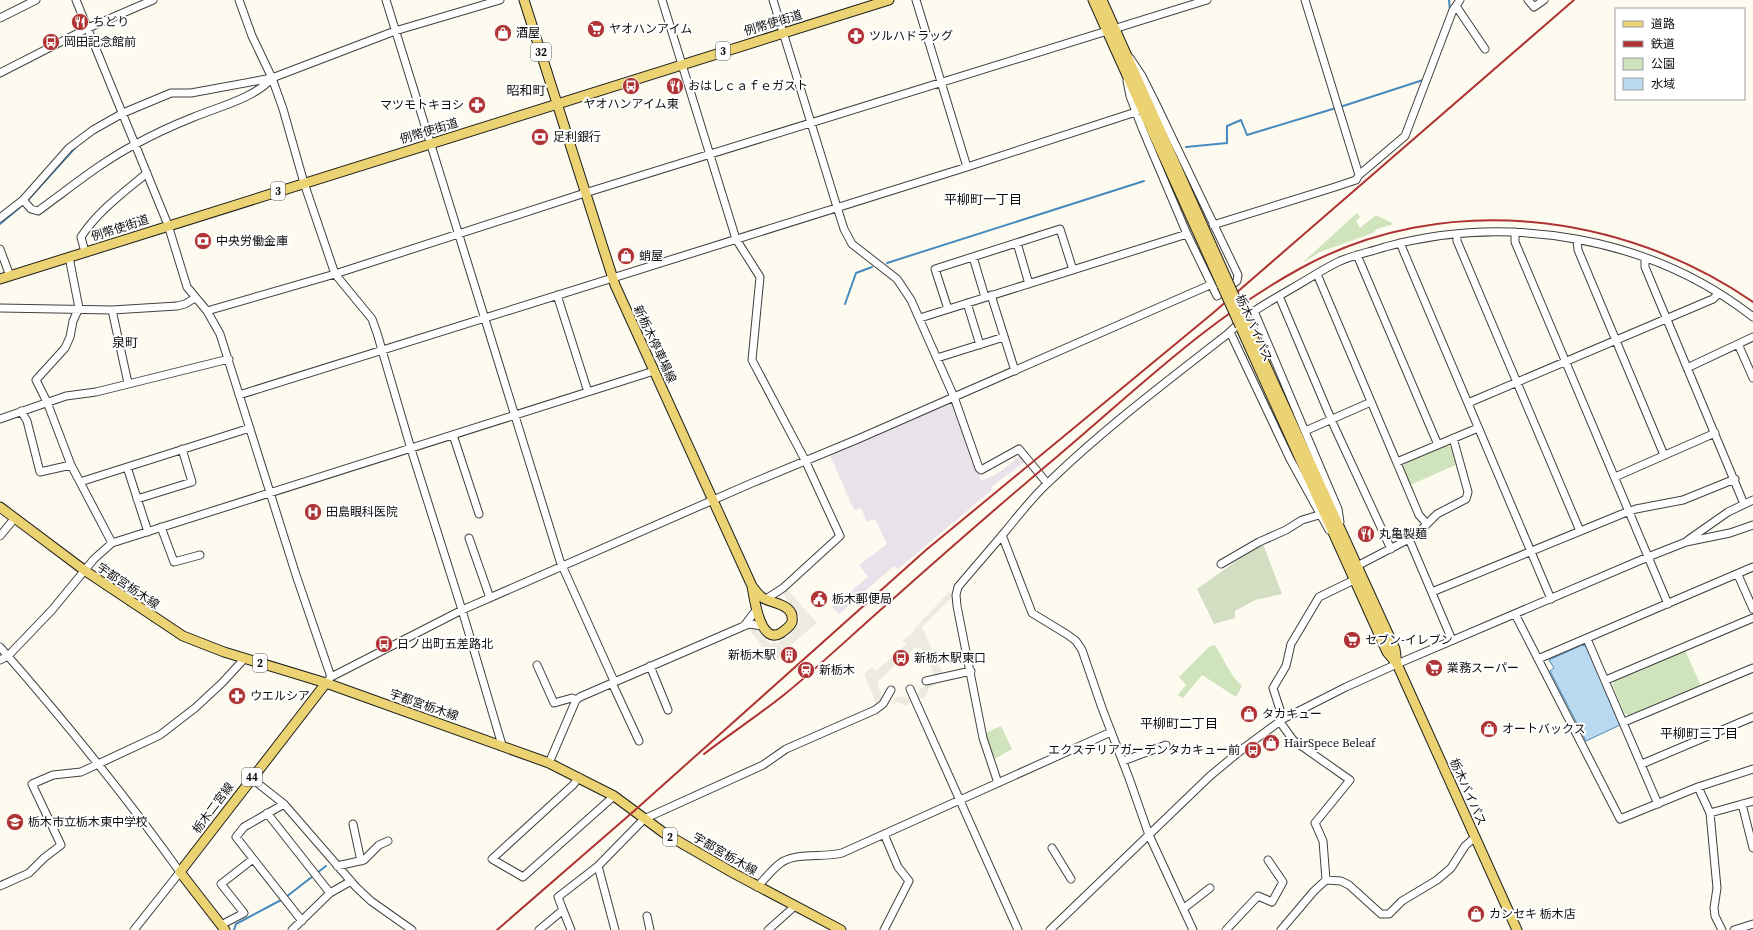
<svg xmlns="http://www.w3.org/2000/svg" width="1753" height="930" viewBox="0 0 1753 930" font-family="'Source Serif 4','Noto Sans JP',serif">
<style>
.industrial{fill:#eae2eb}
.green{fill:#cfe4bc}
.cemetery{fill:#d3ddc2}
.plaza{fill:#edeadf}
.water{fill:#b9d9f0;stroke:#478abf}
.lines{fill:none;stroke-linecap:round;stroke-linejoin:round}
.stream{stroke:#478abf;stroke-width:2}
.minor-casing{stroke:#404040;stroke-width:9}
.major-casing{stroke:#1e1e1e;stroke-width:11}
.minor{stroke:#fff;stroke-width:7}
.major{stroke:#ebd272;stroke-width:9}
.rail{stroke:#af3334;stroke-width:2}
.major-bridge-casing{stroke:#1e1e1e;stroke-width:11;stroke-linecap:butt}
.major-bridge{stroke:#ebd272;stroke-width:9}
.labels{text-anchor:middle;stroke-width:4;stroke-linejoin:round;paint-order:stroke}
.shield{fill:#fff;stroke:#565656;stroke-width:1}
.shield-label{font-size:11px;font-weight:bold;fill:#0d0d0d}
.poi-label{font-size:12px;fill:#0d0d0d;stroke:#fff;text-anchor:start}
.street-label{font-size:12px;fill:#0d0d0d;stroke:#fff}
.neighbourhood-label{font-size:13px;fill:#0d0d0d;stroke:#fff}
</style>
<rect width="100%" height="100%" fill="#fdfbef"/>
<!-- industrial -->
<path class="industrial" d="M950,403l3,2 28,76 16,-7 24,-19 5,6 -35,26 1,3 -94,79 -4,-3 -55,48 -7,-7 36,-30 -9,-12 28,-21 -12,-25 -8,3 -6,-14 -7,2 -24,-55z"/>
<!-- green -->
<path class="green" d="M1357,213l3,4 -4,4 4,7 16,-13 18,9 -17,5 -4,4 -53,19 -18,11z
M1447,445l5,3 4,17 -46,20 -7,-17 2,-6z
M1215,645l19,33 8,8 -6,11 -34,-22 -19,23 -5,-3 8,-10 -7,-8 30,-30z
M1685,650l16,36 -71,30 -6,-3 -11,-27 1,-6z
M1001,726l11,23 -19,11 -8,-27z"/>
<!-- cemetery -->
<path class="cemetery" d="M1263,544l19,50 -27,6 -20,11v7l-21,6 -17,-35 45,-32z"/>
<!-- plaza -->
<path class="plaza" d="M786,588l31,35 -31,26 1,2 -13,11 -26,-34h7l16,17 1,-2h4l2,3v-4l7,-4 1,1 5,-4 -1,-1 9,-10 1,-6 -16,-23z
M950,591l2,6 -30,30 22,49h-9l-13,-27 -6,-2 -38,34v4l4,14 -5,7 -13,-32 8,-7 4,4 30,-27 -3,-4 10,-7 1,-4z
M931,682l6,2 -8,4 -4,10h-6l-1,-5 2,-4z
M900,696l8,2 2,3 -3,5 -10,-4 -3,2v-6z"/>
<!-- water -->
<path class="water" d="M1582,645l5,2 33,78 -34,16 -36,-70 4,-3 -5,-8z"/>
<g class="lines">
<!-- stream -->
<path class="stream" d="M1449,0l1,11
M1340,107l83,-27
M1186,147l41,-4v-17l14,-6 6,15 89,-27
M27,201l48,-53
M0,224l24,-20
M887,263l257,-82
M845,304l11,-31 16,-6
M286,897l40,-31
M234,930l2,-6 47,-25"/>
<defs>
<path id="minor" d="M76,0l92,225 19,62 20,24 13,23 76,241 35,102
M239,0l13,36 20,42
M386,0l174,561 54,120
M500,0l-105,31 -123,47 11,31 21,74 31,91 37,45 5,14 34,116 51,161 40,135
M662,0l74,239 24,38 -8,83 53,100 35,76 -57,52 -17,11
M773,0l64,207 7,22 8,15 45,35 14,21 43,97 25,71 2,2 38,-21 28,34
M916,0l51,167
M1528,0l6,7 10,-7
M1456,6l29,43
M0,18l36,-18
M0,73l88,-45 65,-28
M1127,81l3,15 12,32 45,106 30,62 20,-15 1,-6 -82,-171 -14,-28 -12,-18
M1359,175l46,-39 48,-126 7,-10
M23,200l8,9 7,2c32,-23 63,-49 98,-67 18,-10 38,-19 58,-27 24,-10 61,-19 78,-39
M0,218l23,-18 46,-52 24,-18 30,-17 48,-20h20l81,-15
M1213,225l122,-38 21,-7 3,-5 -54,-175
M1515,232v10l153,362
M1457,234v7l123,290
M1577,240l1,10 86,205
M1017,243l12,41
M1400,243l151,356
M0,249l10,27
M85,252l-4,-15c17,-26 42,-44 66,-64
M1357,255l81,190
M69,257l10,51 -6,13 -3,16 -5,11 -29,32 11,22 24,63 41,78
M973,257l12,40
M1645,258v9l99,237
M1317,274l102,241 8,9
M557,295l31,97
M991,295l24,76
M1279,296l55,130 57,123
M967,303l13,42
M0,308l112,2 65,-4 8,-2 10,-6
M948,309l-13,-40 125,-40 13,41
M112,310l16,73
M207,311l128,-37 250,-81 622,-193
M1254,311l72,170 12,28 2,13
M920,318l267,-84
M1230,332l60,127 39,71
M1738,344l15,34
M937,358l67,-21
M1687,368l66,-31
M239,395l728,-228 175,-57
M1468,403l245,-104 5,-5
M21,411l6,10 13,51 31,-7
M0,419l66,-23 30,-4 133,-33
M1305,431l66,-29
M453,435l26,79
M1397,462l81,-34
M127,467l21,65
M1615,477l100,-44
M80,482l170,-54
M137,499l55,-17 -10,-33
M161,527l13,35 26,-7
M1002,535l30,78 36,22 8,6 6,9 20,58 27,70 20,57 44,95
M0,536l14,-17
M469,538l21,60
M1409,539l43,101
M1688,540l40,-28 25,-12
M1221,564l38,-22 27,-12 16,-10 17,-5
M1357,566l52,-27 13,-10 15,-15 29,-15 2,-7 -15,-54
M1738,575l15,34
M1432,592l190,-78 14,-5 47,-9 52,-21
M1515,614l105,205 78,-32 55,-18
M744,626l13,-17
M1587,639l71,165
M0,647c63,72 124,147 180,225l-46,58
M1538,659l215,-92
M0,660l8,-4 44,-46 42,-51 18,-16 542,-172
M537,665l17,38 18,-5 4,2
M650,666l18,44
M1606,680l147,-62
M926,681l45,-10
M326,683l5,-6 131,-67 290,-127 106,-44 352,-154
M612,683l27,58
M910,689l108,241
M1283,719l-10,-31 13,-22 5,-22 28,-47 35,-17
M1280,722l13,18 57,40 -35,43 8,18 3,39
M1624,722l129,-54
M1123,761l43,-16
M549,763l27,-63 4,-3 164,-71 6,-2 12,2
M1642,764l111,-47
M579,777l-6,8 -81,74 31,18 91,-81
M251,778l33,26 72,83 15,14 41,29
M998,783l-15,-45 -26,-132 -1,-11 2,-8c15,-18 31,-36 46,-54 15,-18 29,-37 47,-53 54,-52 115,-98 174,-144 9,-7 16,-16 25,-22 13,-9 27,-17 41,-25 16,-9 32,-20 49,-28 14,-6 30,-9 45,-14 124,-34 266,-10 368,70
M1698,787l12,26 7,75 -3,20 1,8 7,14
M284,804l-40,23 -8,10 66,84
M1742,804l11,44
M267,813l63,80
M1710,813l43,-12
M353,824l8,37
M1052,848l19,31
M337,866l27,-6 15,-15 9,-4
M0,886l29,-13 15,-15 17,-13 -29,-61 21,-9 28,-3 79,-37 35,-27 27,-25 23,-25
M757,887c8,-8 16,-19 25,-25 17,-10 41,-4 60,-9l269,-121
M1183,909l27,-21
M563,910l8,20
M647,916l3,14
M221,925l23,-12 -23,-29 32,-25
M292,930l38,-37 21,-12
M539,930l24,-20 -5,-13 40,-31
M615,930l-17,-64 46,-47 119,-54 23,-16 89,-39 8,-6 8,-14
M768,930l27,-24
M884,930l25,-49 -11,-14 -14,-33
M1050,930l160,-154 35,-29 38,-28 63,-32 51,-23 251,-107 38,-15 44,-9 23,-8
M1226,930l32,-34 14,6 11,-20 -15,-22
M1281,930l33,-39 12,-11 15,1 8,4 32,29h8l13,-13 35,-21 14,-12 14,-22 10,-9
M1734,930l19,-6"/>
<path id="major" d="M524,0l91,285 137,301c2,11 8,60 29,47 4,-3 9,-6 11,-11 3,-18 -19,-18 -29,-24 -5,-3 -8,-8 -11,-12
M1093,0l129,286
M1102,0l126,282
M0,279l889,-279
M1246,322l149,327 2,15
M1240,326l147,326 10,12 120,266
M0,507l84,63 99,66 41,16 102,31 223,80 65,33 50,37 71,41 106,56
M225,930l-45,-58 146,-189"/>
</defs>
<!-- minor casing -->
<use href="#minor" class="minor-casing"/>
<!-- major casing -->
<use href="#major" class="major-casing"/>
<!-- minor -->
<use href="#minor" class="minor"/>
<!-- major -->
<use href="#major" class="major"/>
<!-- rail -->
<path class="rail" d="M704,754c27,-21 55,-39 81,-60 37,-30 72,-64 108,-95 55,-49 110,-97 166,-144 78,-66 152,-138 242,-187 142,-78 322,-56 452,34
M497,930l137,-119 292,-261 287,-237 361,-313"/>
<defs>
<path id="major-bridge" d="M1228,282l18,40
M1222,286l18,40"/>
</defs>
<!-- major-bridge casing -->
<use href="#major-bridge" class="major-bridge-casing"/>
<!-- major-bridge -->
<use href="#major-bridge" class="major-bridge"/>
</g>
<!-- icons -->
<defs>
<symbol id="restaurant-disc" viewBox="-11 -11 22 22"><circle r="9.5" fill="#af3334" stroke="#fff"/><path d="M-5-6h1v4h1v-4h1v4h1v-4h1v5L-1.5 .5V6h-2V.5L-5-1ZM5-6V6H3V1.5H1.5Q1.5-4 5-6Z" fill="#fff"/></symbol>
<symbol id="supermarket-disc" viewBox="-11 -11 22 22"><circle r="9.5" fill="#af3334" stroke="#fff"/><path d="M-6-5.5h2.5l.6 2H6L4.5 2H-2.5L-4.4-4H-6ZM-1.5 3.2a1.3 1.3 0 1 0 .1 0ZM3 3.2a1.3 1.3 0 1 0 .1 0Z" fill="#fff"/></symbol>
<symbol id="shop-disc" viewBox="-11 -11 22 22"><circle r="9.5" fill="#af3334" stroke="#fff"/><path d="M-5-2.5h2.3a2.7 3.5 0 0 1 5.4 0H5L5.5 6h-11ZM-1.5-2.5h3a1.5 2.3 0 0 0-3 0Z" fill="#fff"/></symbol>
<symbol id="pharmacy-disc" viewBox="-11 -11 22 22"><circle r="9.5" fill="#af3334" stroke="#fff"/><path d="M-2-6h4v4h4v4h-4v4h-4v-4h-4v-4h4Z" fill="#fff"/></symbol>
<symbol id="bus-disc" viewBox="-11 -11 22 22"><circle r="9.5" fill="#af3334" stroke="#fff"/><path d="M-5-6H5V4H4V6H2V4H-2V6H-4V4H-5ZM-3.5-4V0h7V-4ZM-3.5 1.2v1.5H-2V1.2ZM2 1.2v1.5H3.5V1.2Z" fill="#fff"/></symbol>
<symbol id="bank-disc" viewBox="-11 -11 22 22"><circle r="9.5" fill="#af3334" stroke="#fff"/><path d="M-6-4H6V4H-6ZM0-2.3a2.3 2.3 0 1 0 0 4.6a2.3 2.3 0 1 0 0-4.6Z" fill="#fff"/></symbol>
<symbol id="hospital-disc" viewBox="-11 -11 22 22"><circle r="9.5" fill="#af3334" stroke="#fff"/><path d="M-5-5h3v3.5h4V-5h3V5h-3V1.5h-4V5h-3Z" fill="#fff"/></symbol>
<symbol id="civic-disc" viewBox="-11 -11 22 22"><circle r="9.5" fill="#af3334" stroke="#fff"/><path d="M-.6-6.5H3V-4.5H.6V-3L4-1V1h2V6H-6V1h2V-1L-.6-3ZM-1.2 2.5V6h2.4V2.5Z" fill="#fff"/></symbol>
<symbol id="building-disc" viewBox="-11 -11 22 22"><circle r="9.5" fill="#af3334" stroke="#fff"/><path d="M-4-6H4V6H1V3H-1V6H-4ZM-2.5-4.3h1.7v1.8h-1.7ZM.8-4.3h1.7v1.8H.8ZM-2.5-1h1.7V.8h-1.7ZM.8-1h1.7V.8H.8Z" fill="#fff"/></symbol>
<symbol id="station-disc" viewBox="-11 -11 22 22"><circle r="9.5" fill="#af3334" stroke="#fff"/><path d="M-3-6H3Q5-6 5-4V2Q5 4 3 4L4.5 6H3L1.5 4h-3L-3 6H-4.5L-3 4Q-5 4-5 2V-4Q-5-6-3-6ZM-3.5-4v3h7v-3ZM-3.5 1v1.5H-2V1ZM2 1v1.5H3.5V1Z" fill="#fff"/></symbol>
<symbol id="school-disc" viewBox="-11 -11 22 22"><circle r="9.5" fill="#af3334" stroke="#fff"/><path d="M0-5L7-2L0 1L-7-2ZM-4 1L0 2.5L4 1V4Q0 6-4 4Z" fill="#fff"/></symbol>
</defs>
<g fill-rule="evenodd">
<use href="#restaurant-disc" x="70" y="12" width="20" height="20"/>
<use href="#supermarket-disc" x="586" y="19" width="20" height="20"/>
<use href="#shop-disc" x="493" y="23" width="20" height="20"/>
<use href="#pharmacy-disc" x="846" y="26" width="20" height="20"/>
<use href="#bus-disc" x="41" y="32" width="20" height="20"/>
<use href="#bus-disc" x="621" y="76" width="20" height="20"/>
<use href="#restaurant-disc" x="665" y="76" width="20" height="20"/>
<use href="#pharmacy-disc" x="467" y="95" width="20" height="20"/>
<use href="#bank-disc" x="530" y="127" width="20" height="20"/>
<use href="#bank-disc" x="193" y="231" width="20" height="20"/>
<use href="#shop-disc" x="616" y="246" width="20" height="20"/>
<use href="#hospital-disc" x="303" y="502" width="20" height="20"/>
<use href="#restaurant-disc" x="1356" y="524" width="20" height="20"/>
<use href="#civic-disc" x="809" y="589" width="20" height="20"/>
<use href="#supermarket-disc" x="1342" y="630" width="20" height="20"/>
<use href="#bus-disc" x="374" y="634" width="20" height="20"/>
<use href="#building-disc" x="779" y="645" width="20" height="20"/>
<use href="#bus-disc" x="891" y="648" width="20" height="20"/>
<use href="#supermarket-disc" x="1424" y="658" width="20" height="20"/>
<use href="#station-disc" x="796" y="660" width="20" height="20"/>
<use href="#pharmacy-disc" x="227" y="686" width="20" height="20"/>
<use href="#shop-disc" x="1239" y="704" width="20" height="20"/>
<use href="#shop-disc" x="1479" y="719" width="20" height="20"/>
<use href="#shop-disc" x="1261" y="733" width="20" height="20"/>
<use href="#bus-disc" x="1243" y="740" width="20" height="20"/>
<use href="#school-disc" x="5" y="812" width="20" height="20"/>
<use href="#shop-disc" x="1466" y="904" width="20" height="20"/>
</g>
<g class="labels">
<!-- shield labels -->
<g class="shield">
<rect x="716" y="42" width="14" height="18" rx="3"/>
<rect x="531" y="43" width="20" height="18" rx="3"/>
<rect x="271" y="182" width="14" height="18" rx="3"/>
<rect x="253" y="654" width="14" height="18" rx="3"/>
<rect x="242" y="768" width="20" height="18" rx="3"/>
<rect x="663" y="828" width="14" height="18" rx="3"/>
</g>
<g class="shield-label">
<text x="723" y="55">3</text>
<text x="541" y="56">32</text>
<text x="278" y="195">3</text>
<text x="260" y="667">2</text>
<text x="252" y="781">44</text>
<text x="670" y="841">2</text>
</g>
<!-- poi labels -->
<g class="poi-label">
<text x="93" y="26">ちどり</text>
<text x="609" y="33">ヤオハンアイム</text>
<text x="516" y="37">酒屋</text>
<text x="869" y="40">ツルハドラッグ</text>
<text x="64" y="46">岡田記念館前</text>
<text x="688" y="90">おはしｃａｆｅガスト</text>
<text x="631" y="108" text-anchor="middle">ヤオハンアイム東</text>
<text x="464" y="109" text-anchor="end">マツモトキヨシ</text>
<text x="553" y="141">足利銀行</text>
<text x="216" y="245">中央労働金庫</text>
<text x="639" y="260">蛸屋</text>
<text x="326" y="516">田島眼科医院</text>
<text x="1379" y="538">丸亀製麺</text>
<text x="832" y="603">栃木郵便局</text>
<text x="1365" y="644">セブン-イレブン</text>
<text x="397" y="648">日ノ出町五差路北</text>
<text x="776" y="659" text-anchor="end">新栃木駅</text>
<text x="914" y="662">新栃木駅東口</text>
<text x="1447" y="672">業務スーパー</text>
<text x="819" y="674">新栃木</text>
<text x="250" y="700">ウエルシア</text>
<text x="1262" y="718">タカキュー</text>
<text x="1502" y="733">オートバックス</text>
<text x="1284" y="747">HairSpece Beleaf</text>
<text x="1240" y="754" text-anchor="end">エクステリアガーデンタカキュー前</text>
<text x="28" y="826">栃木市立栃木東中学校</text>
<text x="1489" y="918">カンセキ 栃木店</text>
</g>
<!-- street labels -->
<g class="street-label">
<text transform="translate(773 23) rotate(-17)" y="4">例幣使街道</text>
<text transform="translate(429 131) rotate(-17)" y="4">例幣使街道</text>
<text transform="translate(120 228) rotate(-18)" y="4">例幣使街道</text>
<text transform="translate(1254 328) rotate(66)" y="4">栃木バイパス</text>
<text transform="translate(655 344) rotate(65)" y="4">新栃木停車場線</text>
<text transform="translate(128 586) rotate(34)" y="4">宇都宮栃木線</text>
<text transform="translate(424 705) rotate(19)" y="4">宇都宮栃木線</text>
<text transform="translate(1468 792) rotate(66)" y="4">栃木バイパス</text>
<text transform="translate(213 808) rotate(-53)" y="4">栃木二宮線</text>
<text transform="translate(725 854) rotate(30)" y="4">宇都宮栃木線</text>
</g>
<!-- neighbourhood labels -->
<g class="neighbourhood-label">
<text x="526" y="95">昭和町</text>
<text x="983" y="204">平柳町一丁目</text>
<text x="125" y="347">泉町</text>
<text x="1179" y="728">平柳町二丁目</text>
<text x="1699" y="738">平柳町三丁目</text>
</g>
</g>
<!-- legend -->
<rect x="1615" y="8" width="130" height="92" fill="#ffffff" stroke="#9e9e9e"/>
<rect x="1623" y="21" width="20" height="6" fill="#ebd272" stroke="#9e9e9e"/>
<text x="1651" y="28" font-size="12" fill="#0d0d0d">道路</text>
<rect x="1623" y="41" width="20" height="6" fill="#af3334" stroke="#9e9e9e"/>
<text x="1651" y="48" font-size="12" fill="#0d0d0d">鉄道</text>
<rect x="1623" y="58" width="20" height="12" fill="#cfe4bc" stroke="#9e9e9e"/>
<text x="1651" y="68" font-size="12" fill="#0d0d0d">公園</text>
<rect x="1623" y="78" width="20" height="12" fill="#b9d9f0" stroke="#9e9e9e"/>
<text x="1651" y="88" font-size="12" fill="#0d0d0d">水域</text>
</svg>
